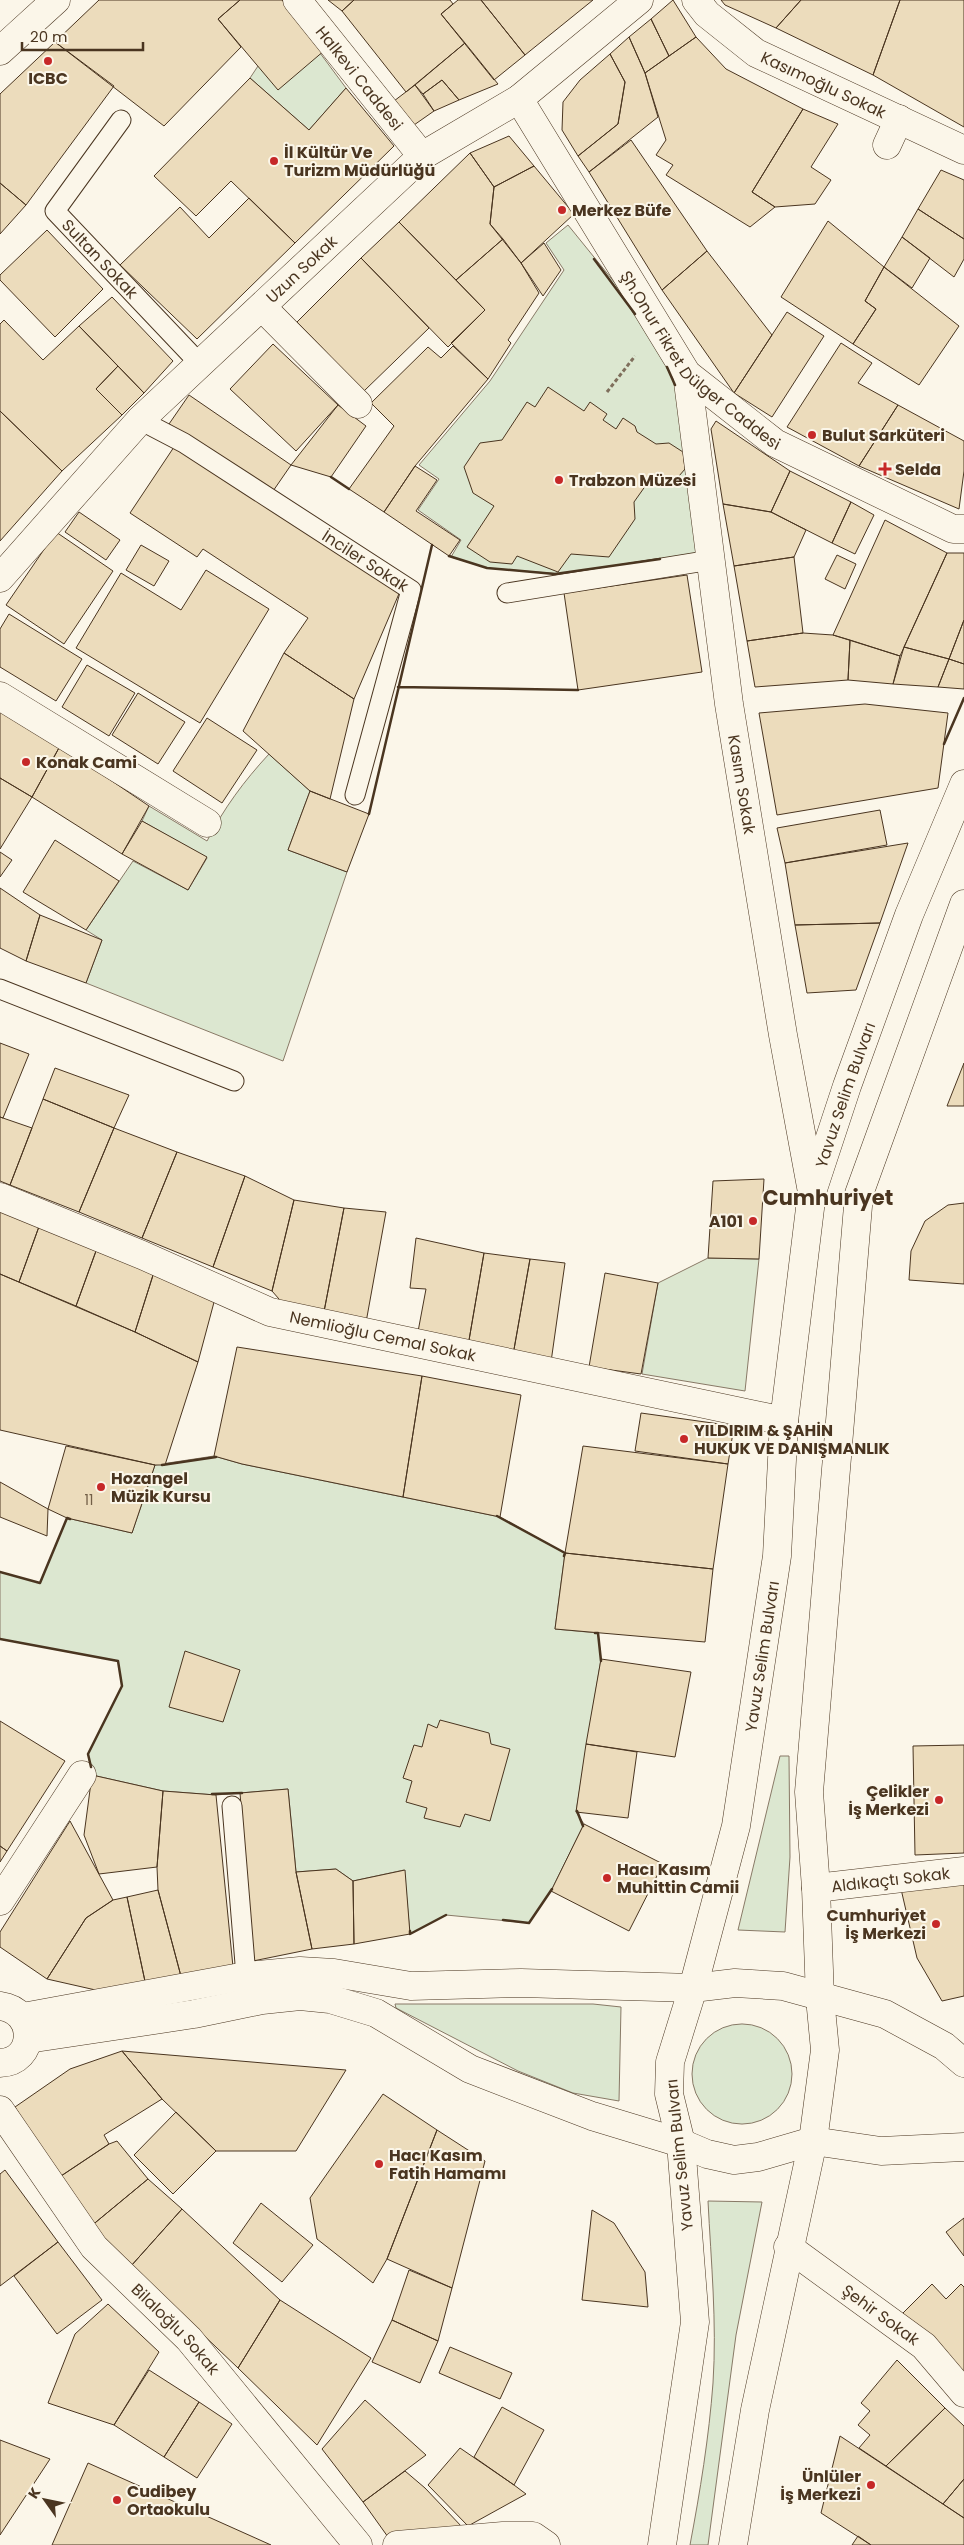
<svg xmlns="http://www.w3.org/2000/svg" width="964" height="2545" viewBox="0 0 964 2545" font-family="Poppins,sans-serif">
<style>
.green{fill:#dce7d0;stroke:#887966}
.building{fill:#ecdcbc;stroke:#4a3520}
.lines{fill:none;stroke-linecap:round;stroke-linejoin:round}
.lane-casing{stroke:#4a3520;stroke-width:21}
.street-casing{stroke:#4a3520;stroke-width:29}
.secondary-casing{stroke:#4a3520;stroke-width:29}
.path{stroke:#7f6f5c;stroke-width:3;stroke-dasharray:4 2.5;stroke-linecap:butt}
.lane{stroke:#fbf6e9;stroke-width:19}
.street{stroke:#fbf6e9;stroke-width:28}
.secondary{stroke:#fbf6e9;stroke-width:28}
.wall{stroke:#4a3520;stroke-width:2.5}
.poi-dot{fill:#c62828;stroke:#fbf6e9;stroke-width:2}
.labels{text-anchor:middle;stroke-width:4;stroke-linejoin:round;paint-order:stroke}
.number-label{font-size:14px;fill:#725f47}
.poi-label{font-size:16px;font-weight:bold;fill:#4a3520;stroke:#fbf6e9;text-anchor:start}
.street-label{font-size:16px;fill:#4a3520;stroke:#fbf6e9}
.district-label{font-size:21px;font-weight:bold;fill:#4a3520;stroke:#fbf6e9}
</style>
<rect width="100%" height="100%" fill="#fbf6e9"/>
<!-- green -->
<path class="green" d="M320,53l26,35 -37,42 -59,-52 8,-12z
M568,225l47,58 31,48 18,28 13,31 21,163 -137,21 -74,-6 -36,-11 10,-17 -43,-30 21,-31 -20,-14 71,-84 74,-111 -18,-27z
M269,754l41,37 -22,59 59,22 -64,189 -197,-78 16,-43 -16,-10 47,-69 55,29 19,-32 -65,-37 7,-15 58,35c17,-33 37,-60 62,-87z
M708,1258l51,1 -14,132 -103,-17 16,-91z
M214,1456l28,8 258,53 65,36 -10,76 43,4 3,26 -25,153 8,12 -33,67 -22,32 -83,-8 -36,19 -6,-64 -51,11 -17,-12 -40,3 -8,-83 -72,6 -53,-4 -71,-16 -4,-21 34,-68 -4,-25 -118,-22v-67l40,11 27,-65 65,15 23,-68z
M780,1756h9l1,101 -5,75 -47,-2z
M395,2004h198l28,3 -2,94 -46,-8 -55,-22 -122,-63z
M692 2074a50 50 0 1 1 100 0a50 50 0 1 1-100 0Z
M708,2201l54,1 -26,133 -28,210h-18c10,-53 19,-108 23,-162 4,-60 -2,-122 -5,-182z"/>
<!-- building -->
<path class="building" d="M99,0h141l-22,19 23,28 -77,79 -109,-84z
M240,0h42l43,50 -47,40 -60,-71z
M328,0h26l-12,11z
M354,0h96l3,4 -12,10 24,29 -59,49 -64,-81z
M458,0h23l44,55 -31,25 -53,-66z
M481,0h112l-68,55z
M673,0l23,37 -27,19 -18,-37z
M721,0h80l-25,28 -51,-23z
M801,0h99l-27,75 -97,-47z
M900,0h64v127l-91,-52z
M651,19l18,37 -24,17 -16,-36z
M629,37l16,36 13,44 -69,55 -11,-16 40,-32 7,-42 -15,-28z
M696,37l30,32 77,40 -51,83 23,15 -25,20 -84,-52 7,-10 -17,-10 10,-15 -21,-67z
M55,42l59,44 -88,119 -26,-22v-89z
M465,43l33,41 -39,16 -17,-20 -19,14 -8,-9z
M610,54l15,28 -7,42 -40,32 -16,-26 1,-28 17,-22z
M250,78l59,52 37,-42 48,58 -99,97 -64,-62 -35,35 -42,-40z
M442,80l17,20 -25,11 -11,-17z
M415,85l19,26 -20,14 -20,-24z
M803,109l35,15 -27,43 20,13 -16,24 -40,3 -23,-15z
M509,136l25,30 -40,21 -24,-34z
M631,140l76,111 -45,39 -73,-118z
M470,153l24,34 -4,37 13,15 -47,41 -57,-58z
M534,166l40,48 -53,49 -31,-39 4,-37z
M941,170l23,10v59l-46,-30z
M0,183l26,22 -26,29z
M249,198l46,45 -98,96 -77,-74 60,-58 29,31z
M918,209l46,30v20l-10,18 -52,-40z
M828,221l56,46 -19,34 11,8 -23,35 -72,-47z
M399,222l86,88 -37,37 -87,-89z
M47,230l56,59 -48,48 -55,-57v-5z
M902,237l28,21 -18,30 -28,-21z
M503,239l18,24 18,30 -31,47 3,3 -23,36 -37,-36 34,-33 -29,-30z
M544,243l17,27 -18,26 -22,-33z
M707,251l65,84 -38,58 -72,-103z
M361,258l68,70 -65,63 -67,-69z
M884,267l75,59 -40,59 -66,-41 23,-35 -11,-8z
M112,297l61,64 -29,32 -65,-67z
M787,312l37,24 -52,81 -38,-24z
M4,320l39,40 36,-34 39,40 -22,23 26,26 -60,56 -62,-60v-87z
M841,343l31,20 -14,20 40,22 -39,61 -72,-39z
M273,344l65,61 -42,46 -66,-62z
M453,346l35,33 -73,87 -31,46 -35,-23 45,-63 -23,-23 57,-56 13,11z
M118,366l26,27 -22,22 -26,-26z
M548,387l36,24 6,-9 17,12 -4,6 13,9 7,-11 12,8 2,6 19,12 13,-1 14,9 2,17 -12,14 -13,1 -9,-6 -17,24 1,17 -26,38 -38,-3 -13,18 -41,-16 -5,8 -22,-2 -23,-15 27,-41 -21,-13 -9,-26 16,-24 22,-3 25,-38 8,5z
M189,395l102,70 -20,29 -102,-70z
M338,405l28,21 -35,51 -40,-12z
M898,405l66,36v30l-5,38 -100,-43z
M0,411l62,60 -62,70z
M716,421l74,50 -19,41 -48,-8 -12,-75z
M174,447l227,142 -47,110 -70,-46 24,-35 -105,-69 -6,8 -67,-44z
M415,466l22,14 -21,31 44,29 -11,16 -65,-44z
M790,471l61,31 -19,41 -61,-31z
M851,502l23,13 -19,39 -23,-11z
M723,504l48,8 35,18 -12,27 -60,9z
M79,512l41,28 -14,20 -41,-28z
M885,520l62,33 -47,103 -67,-21z
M56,532l57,39 -49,73 -58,-39z
M141,545l28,16 -15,25 -28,-16z
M947,553h17v67l-15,39 -45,-12z
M837,555l19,9 -11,25 -20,-10z
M794,557l9,76 -56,8 -13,-75z
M206,570l63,39 -69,114 -124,-75 45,-75 60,37z
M687,575l15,97 -124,18 -14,-97z
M9,614l73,45 -26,42 -56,-34v-38z
M964,620v44l-15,-5z
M803,633l30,2 17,5 -2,40 -93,7 -8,-46z
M850,640l50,16 -7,28 -45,-4z
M904,647l45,12 -11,28 -45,-3z
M284,653l70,46 -24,100 -20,-8 -67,-60z
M949,659l15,5v25l-26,-2z
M87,665l48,28 -26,43 -47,-29z
M138,693l47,29 -27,42 -46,-29z
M865,704l83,9 -10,75 -161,27 -18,-102z
M0,708l60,38 -28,51 -32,-19z
M207,718l50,32 -35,53 -49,-32z
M60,746l89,60 -27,48 -90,-57z
M0,778l32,19 -32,52z
M310,791l59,23 -22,58 -59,-22z
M880,810l7,35 -102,18 -8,-35z
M142,821l65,36 -19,33 -66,-36z
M55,840l64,41 -33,49 -63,-38z
M908,843l-28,80 -85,2 -10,-62z
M0,852l12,8 -12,17z
M0,888l40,27 -14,46 -26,-13z
M40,915l62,25 -16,43 -60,-22z
M880,923l-24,67 -49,3 -12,-68z
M0,1043l29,11 -26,64 -3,-1z
M964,1063v43h-17z
M55,1068l74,27 -15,33 -71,-29z
M43,1099l71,29 -35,84 -69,-27z
M0,1117l32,11 -22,57 -10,-4z
M114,1128l63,24 -35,86 -63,-26z
M177,1152l68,24 -32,91 -71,-29z
M245,1176l49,24 -22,91 -59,-24z
M764,1179l-5,80 -51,-1 5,-77z
M294,1200l50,8 -22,114 -29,-7 -21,-24z
M964,1203v81l-55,-4 2,-29 14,-30 23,-16z
M0,1205l41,16 -22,61 -19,-8z
M344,1208l42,4 -21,116 -43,-6z
M41,1221l55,30 -20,55 -57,-24z
M416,1238l68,15 -16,93 -51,-9 9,-48 -16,-1z
M96,1251l58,21 -19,60 -59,-26z
M484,1253l46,6 -17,96 -45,-9z
M530,1259l35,4 -14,99 -38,-7z
M154,1272l63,19 -19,71 -63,-30z
M605,1273l53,10 -17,91 -52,-7z
M0,1274l135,58 63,30 -33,103h-10l-155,-35z
M237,1347l185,29 -19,121 -161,-33 -28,-8z
M422,1376l99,19 -21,122 -97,-20z
M641,1413l93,13 -6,38 -93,-13z
M66,1446l89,19 -23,68 -65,-15 -19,-9z
M583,1446l145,18 -15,105 -148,-16z
M0,1482l48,27 -1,27 -47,-19z
M565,1553l148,16 -8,73 -150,-13z
M185,1651l55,19 -17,52 -54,-15z
M601,1659l90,13 -16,85 -89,-13z
M440,1720l49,13 2,11 19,5 -20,72 -25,-7 -5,13 -36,-9 3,-10 -21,-6 6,-21 -9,-3 11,-33 8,2 6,-23 9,4z
M0,1721l65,40 -58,90 -7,-5z
M586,1744l51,8 -9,66 -52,-6z
M964,1745v108l-49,2 -2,-109z
M92,1775l71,16 -6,76 -58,7 -15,-39z
M288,1789l8,83 16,77 -59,12 -13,-168z
M163,1791l53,4 17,172 -51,13 -24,-90 -1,-23z
M70,1821l43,79 -27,18 -39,61 -47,-32v-15z
M584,1824l79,40 -34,67 -78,-40z
M0,1846l7,5 -7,11z
M336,1869l17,12 1,63 -42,5 -16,-77z
M405,1870l5,64 -56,10 -1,-63z
M964,1883v113l-22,5 -25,-43 -16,-69z
M158,1890l24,90 -36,6 -19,-89z
M127,1897l19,89 -46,5 -53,-12 39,-61 27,-18z
M122,2051l224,19 -50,81h-80l-54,-52z
M122,2051l40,48 -58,36 5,9 -51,34 -43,-71 55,-38z
M383,2094l54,36 -50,129 -14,24 -56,-44 -7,-41z
M176,2112l40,39 -43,43 -39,-39z
M437,2130l48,31 -33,127 -65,-29z
M117,2141l31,38 -58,48 -32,-49 51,-34z
M5,2170l53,72 -58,44v-112z
M148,2179l34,30 -51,57 -41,-39z
M261,2203l52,42 -31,37 -49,-39z
M182,2209l98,91 -42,68 -107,-102z
M592,2210l22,13 31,49 3,35 -66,-7z
M964,2218v38l-18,-24z
M58,2242l44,58 -45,34 -43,-58z
M409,2270l43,18 -14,53 -46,-21z
M932,2284l14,15 15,-15 3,3v90l-61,-64z
M280,2300l91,58 -54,87 -79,-77z
M108,2304l51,48 -45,73 -66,-22 27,-69z
M392,2320l46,21 -18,42 -48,-21z
M450,2347l62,26 -12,26 -61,-26z
M897,2360l48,48 -59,58 -27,-18 11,-13 -12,-10 12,-14 -9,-8z
M149,2370l50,32 -35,55 -50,-32z
M365,2400l61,55 -63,47 -41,-53z
M199,2402l33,22 -35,54 -33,-21z
M502,2407l42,23 -30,55 -40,-28z
M945,2408l19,18v53l-21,25 -57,-38z
M840,2436l124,82v27h-93l-50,-32z
M0,2440l50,19 -50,76z
M460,2448l54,37 12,9 -58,32 -40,-41z
M88,2463l183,82h-219z
M405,2471l20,17 38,40 -75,9 -25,-35z
M964,2479v39l-21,-14z
M858,2536l13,9h-19z"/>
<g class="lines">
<defs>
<g id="lane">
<path id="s1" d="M121,120l-66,91 146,154"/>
<path id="s2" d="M140,420l44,23 227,147 -56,205"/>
<path d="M507,593l204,-33"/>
<path d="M0,989l234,92"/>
<path d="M232,1806l14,170"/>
</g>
<g id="street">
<path id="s3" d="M297,0l125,156"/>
<path id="s4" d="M696,0l11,14 49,39 208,97"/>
<path d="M0,51l56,-51"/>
<path id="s5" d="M519,99l168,275 88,69 178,86h11"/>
<path d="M887,145l12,-26"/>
<path d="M262,307l96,97"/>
<path id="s6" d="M687,374l42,330 54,331 29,157"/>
<path id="s7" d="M0,578l140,-158 282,-264 97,-57 120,-99"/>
<path d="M0,696l207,127"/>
<path id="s8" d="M0,1197l142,58 128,57 514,109"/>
<path id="s9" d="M816,1888l148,-17"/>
<path d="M0,1901l82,-126"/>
<path d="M0,2006c38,5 36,56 0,57"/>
<path id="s10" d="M0,2110l94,137 95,92 169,206"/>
<path id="s11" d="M788,2247l136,99 40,47"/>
<path d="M397,2545l106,-9h30l13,9"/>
</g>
<g id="secondary">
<path d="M23,2017l223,-41 54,-5 34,2 77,13 110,-3 172,5 42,-5 48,3 102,28 59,32 20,17"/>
<path d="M28,2039l166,-25 68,-14 38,-4 30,3 46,14 94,56 122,47 89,27 26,11 27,6 24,-3 55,-16 68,10 83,-4"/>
<path id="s12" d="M662,2545l33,-223 -14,-179 -12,-49 1,-32 23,-74 43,-162 41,-270 7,-135 28,-229 35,-106 62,-171 55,-131"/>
<path d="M733,2545l22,-135 58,-269 12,-91 -5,-52 -4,-110 -7,-96 50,-598 105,-290"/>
</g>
</defs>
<!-- lane casing -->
<use href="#lane" class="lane-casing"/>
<!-- street casing -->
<use href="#street" class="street-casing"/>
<!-- secondary casing -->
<use href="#secondary" class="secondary-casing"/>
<!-- path -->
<path class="path" d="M607,392l28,-36"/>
<!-- lane -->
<use href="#lane" class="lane"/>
<!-- street -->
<use href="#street" class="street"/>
<!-- secondary -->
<use href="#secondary" class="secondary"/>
<!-- wall -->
<path class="wall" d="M594,259l41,55
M667,367l8,18
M331,477l18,12
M449,556l38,12 68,6 105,-15
M398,687l180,3
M944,744l20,-46
M369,814l63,-269
M162,1465l54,-8
M497,1516l68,37 -1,3
M0,1572l40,11 27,-65 3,1
M595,1633h3l3,28
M0,1639l118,22 4,25 -34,68 3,13
M212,1794l30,-1
M577,1811l6,15
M503,1920l26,3 23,-34
M410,1931v3l36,-19"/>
</g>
<!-- markers -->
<g class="poi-dot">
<circle cx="48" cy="61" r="5"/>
<circle cx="274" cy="161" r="5"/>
<circle cx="562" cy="210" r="5"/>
<circle cx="812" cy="435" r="5"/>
<path d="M882.5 461.5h5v5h5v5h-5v5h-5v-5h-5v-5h5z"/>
<circle cx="559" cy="480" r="5"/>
<circle cx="26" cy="762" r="5"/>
<circle cx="753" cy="1221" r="5"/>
<circle cx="684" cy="1439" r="5"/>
<circle cx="101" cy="1487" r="5"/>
<circle cx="939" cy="1800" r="5"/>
<circle cx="607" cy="1878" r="5"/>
<circle cx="936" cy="1924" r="5"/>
<circle cx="379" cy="2164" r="5"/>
<circle cx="871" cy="2485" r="5"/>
<circle cx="117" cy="2500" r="5"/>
</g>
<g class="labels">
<!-- number labels -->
<g class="number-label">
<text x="89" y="1505">11</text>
</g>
<!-- poi labels -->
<g class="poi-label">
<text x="48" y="84" text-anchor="middle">ICBC</text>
<text x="284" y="158">İl Kültür Ve<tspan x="284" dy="18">Turizm Müdürlüğü</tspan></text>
<text x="572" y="216">Merkez Büfe</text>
<text x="822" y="441">Bulut Sarküteri</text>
<text x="895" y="475">Selda</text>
<text x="569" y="486">Trabzon Müzesi</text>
<text x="36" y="768">Konak Cami</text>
<text x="743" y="1227" text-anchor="end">A101</text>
<text x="694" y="1436">YILDIRIM &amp; ŞAHİN<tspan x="694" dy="18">HUKUK VE DANIŞMANLIK</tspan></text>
<text x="111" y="1484">Hozangel<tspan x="111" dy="18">Müzik Kursu</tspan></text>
<text x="929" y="1797" text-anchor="end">Çelikler<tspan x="929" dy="18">İş Merkezi</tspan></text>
<text x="617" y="1875">Hacı Kasım<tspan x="617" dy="18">Muhittin Camii</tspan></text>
<text x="926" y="1921" text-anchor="end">Cumhuriyet<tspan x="926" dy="18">İş Merkezi</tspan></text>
<text x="389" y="2161">Hacı Kasım<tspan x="389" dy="18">Fatih Hamamı</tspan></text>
<text x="861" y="2482" text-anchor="end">Ünlüler<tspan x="861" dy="18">İş Merkezi</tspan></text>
<text x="127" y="2497">Cudibey<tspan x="127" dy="18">Ortaokulu</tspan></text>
</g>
<!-- street labels -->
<g class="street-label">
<text dy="6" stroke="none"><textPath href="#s3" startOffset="100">Halkevi Caddesi</textPath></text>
<text dy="6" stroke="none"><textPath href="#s4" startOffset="155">Kasımoğlu Sokak</textPath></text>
<text dy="6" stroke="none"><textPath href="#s1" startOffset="178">Sultan Sokak</textPath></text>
<text dy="6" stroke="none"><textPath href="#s7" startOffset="432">Uzun Sokak</textPath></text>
<text dy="6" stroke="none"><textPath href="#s5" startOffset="321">Şh.Onur Fikret Dülger Caddesi</textPath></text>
<text dy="6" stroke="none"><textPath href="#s2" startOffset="266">İnciler Sokak</textPath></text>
<text dy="6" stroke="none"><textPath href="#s6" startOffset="414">Kasım Sokak</textPath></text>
<text dy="6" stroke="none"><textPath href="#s12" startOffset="1474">Yavuz Selim Bulvarı</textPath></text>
<text dy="6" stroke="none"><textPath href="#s8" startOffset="409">Nemlioğlu Cemal Sokak</textPath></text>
<text dy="6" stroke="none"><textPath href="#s12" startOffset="904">Yavuz Selim Bulvarı</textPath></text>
<text dy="6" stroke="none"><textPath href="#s9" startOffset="75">Aldıkaçtı Sokak</textPath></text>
<text transform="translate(679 2155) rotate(-96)" y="6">Yavuz Selim Bulvarı</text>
<text dy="6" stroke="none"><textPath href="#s11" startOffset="115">Şehir Sokak</textPath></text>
<text dy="6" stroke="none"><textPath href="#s10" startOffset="282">Bilaloğlu Sokak</textPath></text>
</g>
<!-- district labels -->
<g class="district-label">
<text x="828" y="1205">Cumhuriyet</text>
</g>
</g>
<!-- north arrow -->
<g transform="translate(45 2500) rotate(303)" stroke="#fbf6e9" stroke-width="4" paint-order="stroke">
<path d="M0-4L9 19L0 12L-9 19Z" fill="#4a3520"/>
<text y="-8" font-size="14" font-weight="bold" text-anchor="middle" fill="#4a3520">K</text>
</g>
<!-- scale -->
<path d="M22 42v8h121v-8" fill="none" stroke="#4a3520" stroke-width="2.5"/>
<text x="30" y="42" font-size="15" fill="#4a3520" stroke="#fbf6e9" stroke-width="4" paint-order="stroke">20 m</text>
</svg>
